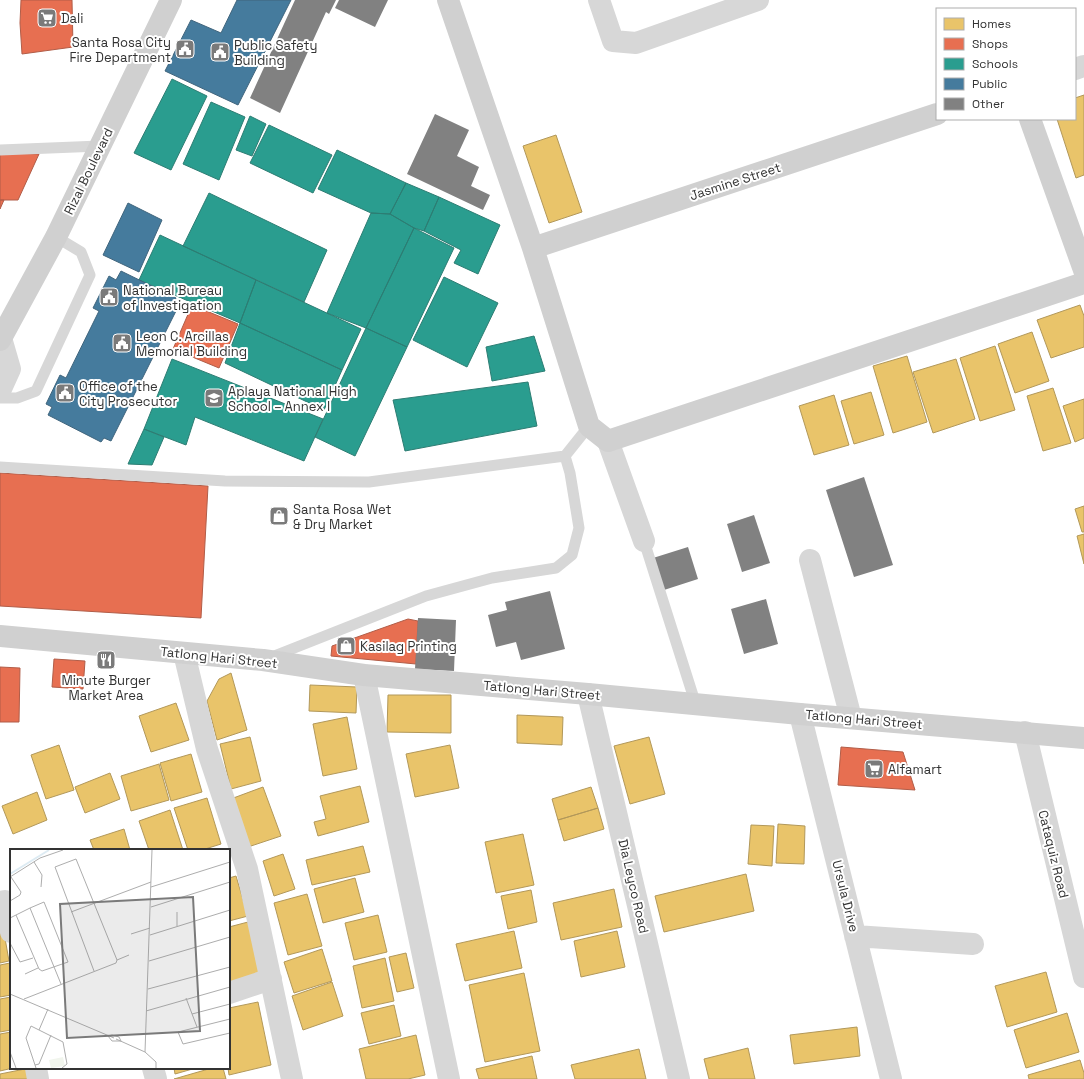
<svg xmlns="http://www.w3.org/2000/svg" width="1084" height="1079" viewBox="0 0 1084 1079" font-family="'Space Grotesk',sans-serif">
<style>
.homes{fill:#e9c46a;stroke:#b2985a}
.shops{fill:#e76f51;stroke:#b15d48}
.schools{fill:#2a9d8f;stroke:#2d7d73}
.public{fill:#457b9d;stroke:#40657d}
.building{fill:#818181}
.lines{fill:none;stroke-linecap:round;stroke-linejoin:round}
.lane{stroke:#d7d7d7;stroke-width:11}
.street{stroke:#d7d7d7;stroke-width:22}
.secondary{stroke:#d0d0d0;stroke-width:22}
.labels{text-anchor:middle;stroke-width:4;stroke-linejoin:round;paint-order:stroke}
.poi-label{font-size:13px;fill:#333;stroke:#fff;text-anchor:start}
.street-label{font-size:13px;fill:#333;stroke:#fff}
.inset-river{fill:none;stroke:#ddebf3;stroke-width:2}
.inset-road{fill:none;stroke:#adadad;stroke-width:1}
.view{fill:#7a7a7a;fill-opacity:0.15;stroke:#7a7a7a;stroke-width:2}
.inset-edge{fill:none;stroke:#333;stroke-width:2}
</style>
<rect width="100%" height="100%" fill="#fff"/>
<!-- homes -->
<path class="homes" d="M1084,95v80l-8,3 -19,-59h18v-21z
M556,135l26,77 -33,11 -26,-77z
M1080,305l4,11v31l-33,11 -14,-38z
M1032,332l17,49 -34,12 -17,-49z
M995,346l20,64 -35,11 -20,-63z
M907,356l20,66 -34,11 -20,-67z
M956,359l19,60 -42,14 -20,-61z
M1053,388l18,55 -28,8 -16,-55z
M871,392l13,43 -30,9 -13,-43z
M834,395l15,50 -35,10 -15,-49z
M1084,399v39l-9,4 -12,-36z
M1084,506v26h-2l-7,-23z
M1084,534v30l-7,-28z
M231,673l16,57 -30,10 -10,-39 12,-22z
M310,685l47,2 -1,26 -47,-2z
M388,695h63v38l-64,-1z
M176,703l13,37 -38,12 -12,-36z
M517,715l46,2 -1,28 -45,-2z
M347,717l10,52 -34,7 -10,-52z
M250,737l11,44 -30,8 -11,-45z
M649,737l16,57 -35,10 -16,-58z
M59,745l15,45 -28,9 -15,-44z
M450,745l9,43 -44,9 -9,-43z
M191,754l11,38 -31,9 -11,-38z
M159,764l10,36 -38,11 -10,-35z
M110,773l10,26 -35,14 -10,-26z
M360,786l9,36 -51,14 -4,-14 12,-3 -6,-23z
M263,787l18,49 -36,12 -17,-48z
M591,787l7,21 -40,12 -6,-21z
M37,792l10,28 -34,14 -11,-28z
M207,798l14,46 -19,6h-14l-14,-42z
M598,808l6,21 -40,12 -6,-21z
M170,810l13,40h-34l-10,-29z
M778,824l27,2 -1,38 -28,-1z
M751,825l23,1 -2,40 -24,-2z
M124,829l6,21h-36l-4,-10z
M523,834l11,51 -38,8 -11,-51z
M363,846l7,26 -58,13 -6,-25z
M283,854l12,35 -21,7 -11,-35z
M746,874l8,37 -90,21 -9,-36z
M236,876l12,40 -19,5v-43z
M355,878l9,34 -41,11 -9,-34z
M614,889l8,38 -61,13 -8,-37z
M531,890l6,32 -29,7 -7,-33z
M307,894l15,52 -34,9 -14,-52z
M378,915l9,37 -33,8 -9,-37z
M0,921h2l7,40 -9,2z
M248,922l15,53 -34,10v-58z
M514,931l8,37 -57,13 -9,-37z
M617,931l8,36 -44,10 -7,-36z
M322,949l10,32 -38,12 -10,-31z
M406,953l8,35 -17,4 -8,-35z
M385,958l9,43 -32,7 -9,-42z
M10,963l1,8v24l-11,2v-32z
M1046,972l11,40 -50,15 -12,-41z
M524,973l16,78 -55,11 -16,-77z
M332,982l11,34 -40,14 -11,-34z
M11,997v33l-11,2v-33z
M258,1002l13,63 -42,10 -1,-7h1v-60z
M394,1005l7,31 -32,8 -8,-31z
M1067,1013l12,39 -53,16 -12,-38z
M857,1027l3,29 -66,8 -4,-29z
M11,1032v36h2l-13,3v-37z
M416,1035l9,40 -17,4h-42l-7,-30z
M748,1048l7,31h-46l-5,-20z
M639,1049l7,30h-71l-4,-14z
M532,1056l5,23h-58l-3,-10z
M1080,1060l4,13v6h-55l-1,-4z
M30,1068l5,11h-35v-5z
M174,1068h22l-21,6z
M212,1068h11l3,11h-52z"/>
<!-- shops -->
<path class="shops" d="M21,0h51l1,47 -51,7 -2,-31z
M0,153l39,1 -21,46h-18z
M0,200h4l-4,9z
M192,305l46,19 -19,44 -46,-19z
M0,473l208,13 -7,132 -201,-12z
M408,619l10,2 -2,43 -85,-8 1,-10z
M54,659l31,2 -2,28 -31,-2z
M0,667l20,1 -1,54h-19z
M841,747l62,5 12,38 -77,-5z"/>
<!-- schools -->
<path class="schools" d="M172,79l35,17 -36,74 -37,-17z
M211,102l34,15 -26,63 -36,-16z
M250,116l16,8 -14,32 -16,-6z
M269,125l63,30 -19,38 -63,-30z
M337,150l69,33 -16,31 -19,-1 -53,-24z
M406,183l33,14 -15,34 -10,-3 -24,-14z
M209,193l118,57 -23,52 -121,-56z
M439,197l61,28 -22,49 -24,-11 7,-13 -37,-19z
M371,213l19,1 24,14 -48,100 -39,-15z
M414,228l40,20 -47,99 -41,-19z
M160,235l96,45 -16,43 -101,-43z
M444,277l54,26 -31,64 -54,-27z
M256,280l105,49 -19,41 -102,-47z
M240,323l102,47 -18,40 -99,-47z
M366,328l41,19 -52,109 -40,-19z
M534,336l11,35 -53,10 -6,-34z
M172,359l151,60 -19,42 -109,-44 -9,28 -42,-16z
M528,382l9,44 -132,25 -12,-51z
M144,429l20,8 -12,28 -24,-1z"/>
<!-- public -->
<path class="public" d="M237,0h54l-53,105 -73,-34 26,-51 30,13z
M128,203l34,17 -23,52 -36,-17z
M121,271l55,27 -4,8 5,3 -66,132 -7,-3 -3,4 -53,-27 4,-8 -6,-3 14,-29 6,3 33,-67 -6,-3 16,-32 7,4z"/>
<!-- building -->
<path class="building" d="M295,0h41l-7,14 -3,-2 -46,101 -30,-15z
M339,0h49l-13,27 -40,-19z
M435,114l34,16 -12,26 22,11 -8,19 19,9 -7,15 -76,-36z
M864,477l29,88 -39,12 -28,-87z
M754,515l16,48 -28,9 -15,-48z
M688,547l10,32 -34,11 -11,-32z
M550,591l15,58 -44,11 -5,-18 -20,5 -8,-32 19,-5 -2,-8z
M766,599l12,45 -34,10 -13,-45z
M418,618l38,2 -2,51 -39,-2z"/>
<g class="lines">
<!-- lane -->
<path class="lane" d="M0,150l100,-4
M0,398h17l19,-7 54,-116 -9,-23 -25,-15
M0,467l225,14 144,1 196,-26 24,-30
M644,541l52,164
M269,658l157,-62 66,-18 64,-10 16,-13 7,-27 -9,-55 -5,-17"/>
<!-- street -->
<path class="street" d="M599,0l14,41 23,2 122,-43
M1075,69l9,-3
M0,339l1,-1 9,31 -10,22
M608,441l36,100
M810,560l41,158
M184,653l23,96 40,120 45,210
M364,675l85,404
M588,694l91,385
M800,714l91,365
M1025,732l59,245
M0,902l5,-1 6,31
M855,936l118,8
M229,993l42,-14
M36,1068l2,11
M153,1068l3,11"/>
<!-- secondary -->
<path class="secondary" d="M448,0l85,248 56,178 19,15 476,-158
M1030,119l54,151
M533,248l404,-134
M0,340l56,-103 115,-237
M0,636l263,24 101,15 224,19 212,20 284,24"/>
</g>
<!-- icons -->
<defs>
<symbol id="supermarket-square" viewBox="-11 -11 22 22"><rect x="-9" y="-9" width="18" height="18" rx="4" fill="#7a7a7a" stroke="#fff"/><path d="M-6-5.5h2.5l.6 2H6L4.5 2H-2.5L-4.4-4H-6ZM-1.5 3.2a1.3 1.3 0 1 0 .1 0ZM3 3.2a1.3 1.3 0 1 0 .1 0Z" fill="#fff"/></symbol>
<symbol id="civic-square" viewBox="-11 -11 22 22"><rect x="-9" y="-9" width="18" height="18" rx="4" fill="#7a7a7a" stroke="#fff"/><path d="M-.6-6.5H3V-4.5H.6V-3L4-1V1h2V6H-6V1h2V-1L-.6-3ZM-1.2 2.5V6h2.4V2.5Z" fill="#fff"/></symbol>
<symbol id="school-square" viewBox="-11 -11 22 22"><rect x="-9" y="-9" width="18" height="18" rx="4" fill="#7a7a7a" stroke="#fff"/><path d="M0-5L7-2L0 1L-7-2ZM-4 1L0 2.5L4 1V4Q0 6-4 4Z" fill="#fff"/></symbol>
<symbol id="shop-square" viewBox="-11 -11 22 22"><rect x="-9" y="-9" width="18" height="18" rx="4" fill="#7a7a7a" stroke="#fff"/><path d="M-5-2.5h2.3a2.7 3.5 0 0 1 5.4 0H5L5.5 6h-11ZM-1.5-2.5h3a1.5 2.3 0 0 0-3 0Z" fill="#fff"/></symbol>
<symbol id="restaurant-square" viewBox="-11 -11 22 22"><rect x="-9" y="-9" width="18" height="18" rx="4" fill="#7a7a7a" stroke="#fff"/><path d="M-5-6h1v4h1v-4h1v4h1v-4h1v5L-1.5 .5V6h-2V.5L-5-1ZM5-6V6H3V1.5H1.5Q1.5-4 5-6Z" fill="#fff"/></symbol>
</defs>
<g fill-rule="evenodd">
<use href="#supermarket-square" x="36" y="7" width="22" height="22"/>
<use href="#civic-square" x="174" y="38" width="22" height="22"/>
<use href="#civic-square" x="209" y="41" width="22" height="22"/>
<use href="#civic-square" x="98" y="286" width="22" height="22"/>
<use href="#civic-square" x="111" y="332" width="22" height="22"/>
<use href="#civic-square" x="54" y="382" width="22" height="22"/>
<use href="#school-square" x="203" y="387" width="22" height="22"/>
<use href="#shop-square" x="268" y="505" width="22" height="22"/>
<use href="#shop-square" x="335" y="635" width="22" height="22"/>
<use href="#restaurant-square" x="95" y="649" width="22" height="22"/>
<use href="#supermarket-square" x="863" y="758" width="22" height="22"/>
</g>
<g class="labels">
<!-- poi labels -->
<g class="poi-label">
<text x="61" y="23">Dali</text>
<text x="171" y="47" text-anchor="end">Santa Rosa City<tspan x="171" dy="15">Fire Department</tspan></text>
<text x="234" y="50">Public Safety<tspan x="234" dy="15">Building</tspan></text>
<text x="123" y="295">National Bureau<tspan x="123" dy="15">of Investigation</tspan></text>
<text x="136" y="341">Leon C. Arcillas<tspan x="136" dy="15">Memorial Building</tspan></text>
<text x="79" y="391">Office of the<tspan x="79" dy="15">City Prosecutor</tspan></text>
<text x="228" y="396">Aplaya National High<tspan x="228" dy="15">School – Annex I</tspan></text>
<text x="293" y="514">Santa Rosa Wet<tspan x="293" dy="15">&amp; Dry Market</tspan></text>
<text x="360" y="651">Kasilag Printing</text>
<text x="106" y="685" text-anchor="middle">Minute Burger<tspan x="106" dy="15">Market Area</tspan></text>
<text x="888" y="774">Alfamart</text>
</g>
<!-- street labels -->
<g class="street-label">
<text transform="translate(88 171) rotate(-64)" y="5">Rizal Boulevard</text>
<text transform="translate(735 181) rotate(-18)" y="5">Jasmine Street</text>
<text transform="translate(219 657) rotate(6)" y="5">Tatlong Hari Street</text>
<text transform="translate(542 690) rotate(5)" y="5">Tatlong Hari Street</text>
<text transform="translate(864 719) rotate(5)" y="5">Tatlong Hari Street</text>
<text transform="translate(1054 854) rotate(76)" y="5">Cataquiz Road</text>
<text transform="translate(634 886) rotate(77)" y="5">Dia Leyco Road</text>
<text transform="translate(846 896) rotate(76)" y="5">Ursula Drive</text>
</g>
</g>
<!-- overview -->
<g transform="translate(10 849)">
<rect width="220" height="220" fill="#fff"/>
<path d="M53,208l2,9 -14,2 -2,-8z" fill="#f1f5ed"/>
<path class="inset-river" d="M0,25l39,-24"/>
<path class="inset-road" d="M24,13l8,13 -1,12M0,28l30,-19 23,-8M141,38l79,-25M0,52l10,-6 1,-3 -10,-15M141,58l79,-25M20,59l31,76M61,63l80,-30M0,69l20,-10 14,-6 24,60 -26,9 -3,-2 -23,-54M167,77v-14M121,85l19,-6M140,86l80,-25M0,94l10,19 13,-4M107,111l12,-5M139,112l81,-24M15,125l13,-6M138,140l82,-22M0,145l104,44M176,149l11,29M14,150l92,-36 1,-3 -41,-101 -21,8 39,104M136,162l84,-24M182,165l38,-10M220,170l-52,13 5,12 47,-11M29,181l9,-21M102,186l7,2 2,4h-9l-4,-5zM106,190l29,13 11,10v6M0,203l6,16M135,203l7,-202M25,216l4,-1 12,-29M26,219l-10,-30 5,-12 32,16 4,22 -5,4"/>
<path class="view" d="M183,48l7,134 -133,7 -7,-134z"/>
<rect width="220" height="220" class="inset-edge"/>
</g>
<!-- legend -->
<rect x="936" y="8" width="140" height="112" fill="#ffffff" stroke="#adadad"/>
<rect x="944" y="18" width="20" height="12" fill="#e9c46a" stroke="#adadad"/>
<text x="972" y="28" font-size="12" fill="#333333">Homes</text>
<rect x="944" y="38" width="20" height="12" fill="#e76f51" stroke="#adadad"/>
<text x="972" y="48" font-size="12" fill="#333333">Shops</text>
<rect x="944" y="58" width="20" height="12" fill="#2a9d8f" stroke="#adadad"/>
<text x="972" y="68" font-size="12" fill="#333333">Schools</text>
<rect x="944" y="78" width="20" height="12" fill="#457b9d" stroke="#adadad"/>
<text x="972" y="88" font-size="12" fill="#333333">Public</text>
<rect x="944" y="98" width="20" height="12" fill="#818181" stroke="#adadad"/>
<text x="972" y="108" font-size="12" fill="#333333">Other</text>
</svg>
